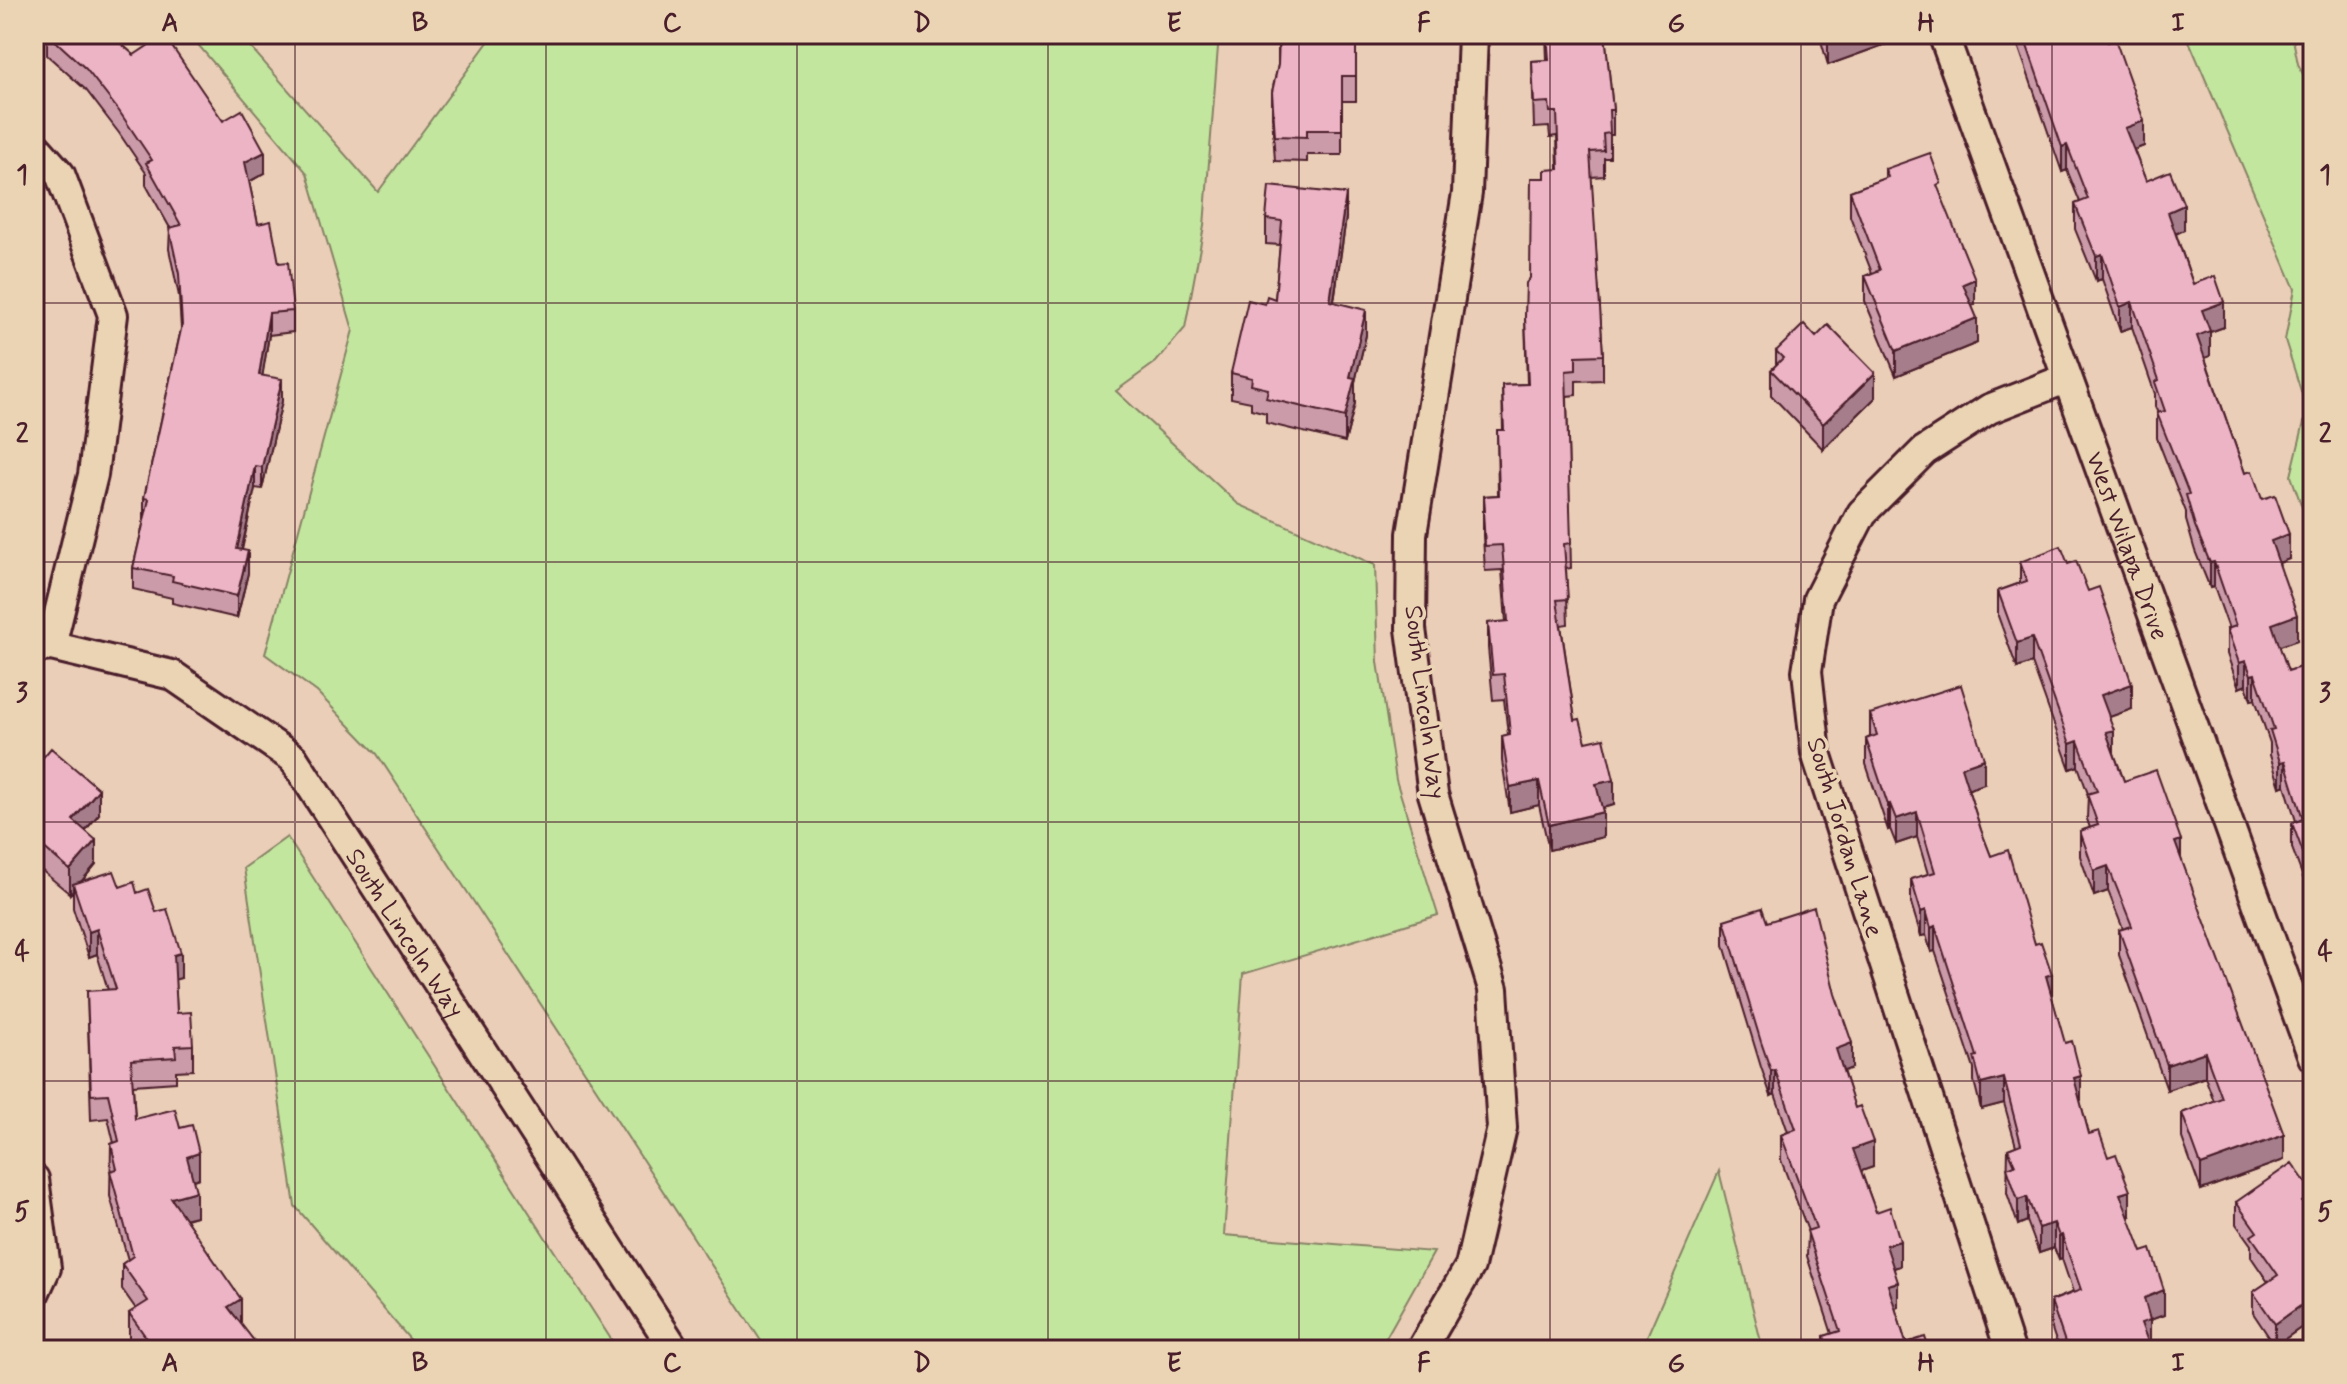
<svg xmlns="http://www.w3.org/2000/svg" width="2347" height="1384" viewBox="0 0 2347 1384" font-family="Mynerve,sans-serif">
<style>
.green{fill:#c3e69f;stroke:#868265;stroke-width:2}
.lines{fill:none;stroke-linecap:round;stroke-linejoin:round}
.street-casing{stroke:#4a1f2b;stroke-width:34}
.street{stroke:#ebd4b4;stroke-width:28}
.wall{fill:#cc9baa;stroke:#4a1f2b;stroke-width:2}
.shaded-wall{fill:#a67e8b;stroke:#4a1f2b;stroke-width:2}
.building{fill:#edb4c6;stroke:#4a1f2b;stroke-width:2}
.grid{fill:none;stroke:#4a1f2b;stroke-width:2;stroke-opacity:0.55}
.labels{text-anchor:middle;stroke-width:7;stroke-linejoin:round;paint-order:stroke}
.street-label{font-size:26px;fill:#4a1f2b;stroke:#ebd4b4}
.neatline{fill:none;stroke:#4a1f2b;stroke-width:3}
.grid-label{font-size:26px;text-anchor:middle;font-weight:bold;fill:#4a1f2b}
</style>
<rect width="100%" height="100%" fill="#ebceb8"/>
<filter id="ink" filterUnits="userSpaceOnUse"><feTurbulence type="fractalNoise" baseFrequency=".0125" numOctaves="2"/><feDisplacementMap in="SourceGraphic" scale="16" xChannelSelector="R" yChannelSelector="G"/><feConvolveMatrix kernelMatrix="1 2 1 2 8 2 1 2 1" color-interpolation-filters="sRGB"/></filter>
<g filter="url(#ink)">
<!-- green -->
<path class="green" d="M189,34h50l139,158 116,-158h725l-15,192 -19,102 -29,34 -40,29 122,113 137,61 3,97 18,118 42,135 -195,59 -19,261 210,17 -55,98h-612l-390,-596 -60,-62 -52,-38 88,-324 -46,-157z
M2186,34h106l6,30 15,30v444l-22,-62 16,-66 -22,-70 10,-51z
M287,837l331,513h-199l-124,-144 -51,-338z
M1719,1171l44,179h-122z"/>
<g class="lines">
<defs>
<g id="street">
<path id="s1" d="M1943,34l370,1023"/>
<path d="M34,145l26,29 53,141 -20,160 -42,171"/>
<path id="s2" d="M34,648l17,-2 121,29 121,83 382,592"/>
<path d="M34,1179l12,89 -12,26"/>
<path d="M1421,1350l49,-84 32,-138 -9,-139 -60,-195 -22,-165 1,-95 55,-341 6,-159"/>
<path d="M2010,1350l-194,-597 -9,-82 11,-72 44,-86 62,-62 65,-42 76,-30"/>
</g>
</defs>
<!-- street casing -->
<use href="#street" class="street-casing"/>
<!-- street -->
<use href="#street" class="street"/>
</g>
<!-- wall -->
<path class="wall" d="M47,34l64,1 23,20 89,66 42,52 -16,9 9,42 21,39 14,48v21l-24,3 -7,41 20,25 -20,88 -7,-1 -13,62 6,23 -11,45 -65,-15v-5l-39,-9v-21l11,-48v-22l37,-169 -2,-33 -10,-47 1,-21 -24,-43v-12l-27,-40 -33,-43 -39,-35z
M1278,34h66v10h12v57h-14v54h-35v7l-32,-1 -3,-45v-24l6,-27z
M1546,34h59l8,76v25h-3v23h-6v18l-13,1 12,178v25l-27,1v14l-9,1 4,172 -5,1 2,55 -7,1 14,95 11,22 28,63 -12,3 1,29 -54,13 -10,-45 -29,7 -8,-51v-25l6,-1 -4,-36 -11,1 -5,-52v-25l18,-1 -4,-52 -17,1 -2,-35v-25h1v-15l14,-1 -1,-65h6l-1,-45 25,-1 -2,-67 5,-39 15,-100 13,-9 -1,-33 -7,1 -1,-10 -15,1 -2,-67 15,-1z
M1819,34h70v9l-61,22z
M2014,34h91l39,112 -10,4 12,31 38,49 -8,4 17,50 31,43 -14,5v24l-5,2 40,115 17,26 27,60 -10,4 18,77 -18,6 9,25 25,-8v225l-4,-10 -5,2 -12,-32v-25l4,-2 -11,-36 -5,2 -10,-32v-12l-15,-44 -4,1 -5,-15 -7,3 -12,-34v-25h2l-15,-42 -4,1 -15,-37 -9,-31v-8l-29,-74v-25h1l-3,-6v-13l-23,-67 -12,4 -18,-52 -6,2 -21,-52v-25l5,-2 -13,-32 -5,2z
M1885,169l56,26 34,109 -3,1 5,38 -81,33 -31,-75v-25l7,-3 -22,-57v-25l35,-13z
M1346,218l-12,84 32,33 -11,47v21l-10,39 -79,-19v-10l-15,-4v-7l-20,-4v-25l34,-69 10,-5 5,-54 -14,-1v-25z
M1776,351l99,47 -52,51 -52,-54v-25l5,-5z
M2020,562l48,2 64,145 -23,8 5,36 10,28 57,78 103,301 -83,30 -19,-52v-25l32,-12 -9,-24 -38,13 -48,-135v-25l4,-1 -15,-38 -14,5 -14,-40v-25l10,-3 -3,-9 1,-25 -10,-28 -8,3 -38,-106 -15,5 -19,-52v-25l22,-8z
M1870,714l114,70 -16,5 13,41 10,26 44,88 17,54 37,136 41,82h-2l36,99 -14,5v24l-1,1 2,5h-92l-8,-24v-25l22,-9 -11,-33 -3,1 -5,-12 -15,5 -12,-32 -9,4 -11,-32 1,-44 8,-3 -12,-43 -23,6 -7,-28v-12l-39,-118 -4,1 -5,-17 -5,1 -10,-33v-24l17,-5 -11,-37 -21,7 -6,-15 -2,1 -22,-66v-25l4,-2z
M34,768l65,46 -14,17 11,33 -14,17 38,6 17,6 19,19 25,66 -6,1 2,34 16,32v25l-17,1v11l-43,3 2,34 45,9 19,50 -6,2 3,36 -10,3 54,105 21,26h-123l-9,-12v-25l7,-4 -14,-20v-25l6,-4 -18,-64 1,-52 3,-1 -6,-25 -17,2 -4,-129 21,-1 -11,-36 -8,3 -16,-49v-17l-3,3 -36,-30z
M1724,920l43,2 85,146 -9,3 30,96 -12,4 15,41 24,54 -6,2 4,39 -3,1 11,35 23,7h-105v-14l8,-2 -25,-78 1,-25 -27,-71v-25l7,-3 -13,-38 -4,2 -10,-29 -37,-122z
M2236,1202l76,15 1,2v108l-4,-5 -34,24 -22,-33v-21l15,-10 -17,-25v-12l-15,-21z"/>
<!-- shaded-wall -->
<path class="shaded-wall" d="M1845,34h44v9l-61,22v-25z
M2144,121v25l-19,7v-25z
M2067,145v25l-5,2v-25z
M265,152v21l-20,11v-22z
M1346,194v24l-16,108v-25z
M2184,205v25l-16,7v-25z
M2102,254v25l-6,2v-25z
M1975,279v25l-12,5v-25z
M40,296v17l-6,1v-17z
M2132,302v25l-12,4v-24z
M2224,302v25l-14,5v24l-13,5v-25l5,-26z
M1366,310v25l-11,47v21l-10,39v-25l5,-40z
M269,313v22l-10,62v-22z
M1977,318v25l-81,33v-25z
M1875,373v25l-52,51v-25z
M282,379v22l-20,88v-22z
M255,466v22l-18,82v-21z
M2289,534v25l-18,7v-25z
M248,551v22l-11,45v-22z
M2214,562v25l-4,1v-25z
M2297,615v25l-25,9v-25z
M2032,638v25l-15,5v-25z
M2246,661v24l-7,3v-25z
M2255,674v25l-4,1v-25z
M2132,684v25l-31,11v-25z
M2114,730v24l-8,-22z
M2078,741v25l-8,3v-25z
M1984,759v25l-23,8v-25z
M2285,761v24l-5,2v-25z
M1614,780v25l-18,4v-25z
M1539,781v24l-29,7v-25z
M99,789v25l-26,31v-25z
M1890,804v25l-2,1v-25z
M1603,812v25l-54,13v-25z
M1917,812v25l-21,7v-25z
M96,840v24l-21,25 -2,-5v7l-3,3v-24z
M2181,840v25l-6,-23z
M2309,853v25l-5,2v-25z
M2108,866v25l-14,5v-25z
M1926,910v25l-5,1v-24z
M1935,926v25l-4,1v-24z
M97,929v25l-8,3v-25z
M181,953v25l-7,2v-25z
M2052,974v24l-6,-22z
M1852,1043v25l-16,6v-25z
M2205,1052v25l-38,13v-25z
M1775,1070v24l-4,2v-25z
M2081,1076v24l-7,3v-25z
M2004,1078v25l-23,6v-25z
M2284,1135v25l-83,30v-25z
M1873,1142v25l-20,7v-25z
M199,1153v25l-12,4v-25z
M196,1191v25l-25,6v-24z
M2130,1191v25l-10,3v-25z
M2313,1194v22l-11,8v-22z
M2027,1197v24l-9,4v-25z
M2054,1223v25l-15,5v-25z
M2062,1235v24l-3,1v-24z
M1900,1241v25l-14,4v-25z
M1898,1282v25l-10,3v-25z
M2164,1290v25l-14,5v24l-9,4v-25l3,-25z
M241,1299v25l-13,-17z
M2309,1300v22l-34,24v-22z
M2077,1345v5h-10v-2z"/>
<!-- building -->
<path class="building" d="M48,34h62l24,21 30,-20 59,86 19,-11 23,42 -20,10 13,62 13,-3 8,42 9,-1 5,49 -24,2 -10,62 23,4 -20,88 -7,-1 -18,83 11,2 -11,45 -65,-15 1,-5 -40,-8 16,-69 -5,-1 38,-173 -3,-51 -10,-46 12,-3 -35,-62 6,-3 -33,-49 -33,-42z
M1279,34h65v10h12v32h-14v54h-35v7l-32,-1 -3,-44 6,-27z
M1547,34h58l8,76h-4l1,23 -7,1 1,17 -14,1 13,203 -27,1v14l-10,1 5,172 -7,1 4,55 -11,1 18,120 5,-1 6,23 18,-4 10,42 -18,4 7,28 -54,13 -10,-44 -29,6 -8,-51 8,-2 -6,-60 -11,1 -5,-52 20,-2 -6,-76 -17,1 -2,-35h2l-1,-15 15,-1 -2,-65h7l-2,-45 26,-1 -3,-67 1,-34 4,-5 1,-100h14v-8l14,-1 -2,-57h-7l-1,-10 -15,1 -2,-42 17,-1z
M1826,34h19l-17,6z
M2023,34h82l3,8 7,-3 29,82 -19,7 21,53 24,-10 14,34 -16,7 25,72 22,-8 9,26 -22,8 8,21 -13,5 48,137 7,-2 10,28 13,-4 14,39 -18,7 26,74 -25,9 16,47 25,-8v200l-4,-10 -5,2 -12,-32 11,-4 -18,-58 -5,1 -10,-32 4,-1 -19,-55 -4,1 -5,-14 -7,2 -12,-34 9,-3 -22,-64 -4,1 -15,-37 -9,-31 3,-1 -32,-81 8,-2 -10,-29 4,-2 -27,-78 -12,5 -18,-53 -6,2 -21,-52 13,-5 -21,-54 -5,2z
M1930,153l11,30 -4,2 38,94 -12,5 14,34 -81,33 -31,-75 15,-6 -30,-79 38,-14 -3,-8z
M1269,186l77,8 -16,107 36,9 -16,67 5,1 -10,39 -79,-19 2,-9 -17,-4 1,-7 -21,-5 17,-73 17,4 2,-8 8,3 7,-78 -16,-2z
M34,275l6,21 -6,1z
M1804,324l12,13 12,-12 47,48 -52,51 -52,-54 12,-12 -7,-7z
M2061,546l7,18 8,-3 12,30 11,-4 33,97 -31,11 13,35 -8,2 18,49 32,-11 25,70 -6,2 109,293 -83,30 -19,-52 40,-15 -17,-46 -38,13 -48,-135 13,-4 -24,-60 -14,5 -14,-40 18,-6 -11,-31 10,-3 -19,-50 -8,3 -38,-106 -15,5 -19,-52 29,-10 -7,-19z
M1961,685l23,74 -23,8 20,63 10,26 17,-6 27,94 6,-2 11,32 -6,2 19,67 7,-2 9,35 -7,2 15,56 10,-3 9,26 8,-3 14,37 -10,3 22,58 9,-3 13,41 -20,8 6,22 -9,3 10,27h-72l-2,-5 -10,3 -16,-47 30,-11 -19,-55 -3,1 -5,-13 -15,5 -12,-31 -9,3 -11,-32 8,-3 -7,-16 13,-5 -17,-66 -23,6 -7,-27 3,-1 -42,-130 -4,2 -5,-18 -5,2 -10,-33 24,-7 -18,-60 -21,7 -6,-15 -2,1 -22,-66 11,-4 -7,-21z
M51,748l48,41 -26,31 23,20 -26,30 -36,-31v-5l3,-4 -3,-3v-59z
M114,871l6,16 14,-5 3,11 11,-4 8,23 11,-3 14,44 -7,2 3,58 14,-1 2,33 -18,1 1,11 -45,3 4,59 40,-10 5,19 12,-3 7,28 -12,4 9,34 -25,7 70,101 -13,8 33,43h-91l-1,-2 -3,2h-11l-26,-37 19,-12 -26,-37 11,-8 -23,-85 7,-2 -6,-25 8,-3 -11,-47 -17,1 -4,-104 29,-2 -19,-60 -8,3 -16,-48z
M1814,907l21,87 17,49 -16,6 19,59 5,-2 13,36 -20,7 23,63 14,-5 10,34 -14,4 12,37 -10,3 18,58 19,-6 4,13h-101l-4,-14 16,-5 -33,-100 9,-3 -35,-93 15,-6 -21,-59 -4,1 -10,-29 -37,-122 38,-12 5,14z
M2292,1163l21,30v1l-11,8 11,17v87l-4,-6 -34,24 -22,-32 25,-17 -27,-39 6,-4 -21,-30z"/>
</g>
<!-- grid -->
<path class="grid" d="M295,34v1316M546,34v1316M797,34v1316M1048,34v1316M1299,34v1316M1550,34v1316M1801,34v1316M2052,34v1316M34,303h2279M34,562h2279M34,822h2279M34,1081h2279"/>
<g class="labels">
<!-- street labels -->
<g class="street-label">
<text dy="9" stroke="none"><textPath href="#s1" startOffset="544">West Wilapa Drive</textPath></text>
<text transform="translate(1426 702) rotate(83)" y="9">South Lincoln Way</text>
<text transform="translate(1846 837) rotate(73)" y="9">South Jordan Lane</text>
<text dy="9" stroke="none"><textPath href="#s2" startOffset="496">South Lincoln Way</textPath></text>
</g>
</g>
<!-- margin -->
<rect width="2347" height="1384" fill="none" stroke="#ebd4b4" stroke-width="88"/>
<rect x="44" y="44" width="2259" height="1296" class="neatline"/>
<g class="grid-label">
<text x="170" y="31">A</text>
<text x="420" y="31">B</text>
<text x="672" y="31">C</text>
<text x="922" y="31">D</text>
<text x="1174" y="31">E</text>
<text x="1424" y="31">F</text>
<text x="1676" y="31">G</text>
<text x="1926" y="31">H</text>
<text x="2178" y="31">I</text>
<text x="22" y="183">1</text>
<text x="2325" y="183">1</text>
<text x="22" y="442">2</text>
<text x="2325" y="442">2</text>
<text x="22" y="701">3</text>
<text x="2325" y="701">3</text>
<text x="22" y="960">4</text>
<text x="2325" y="960">4</text>
<text x="22" y="1220">5</text>
<text x="2325" y="1220">5</text>
<text x="170" y="1371">A</text>
<text x="420" y="1371">B</text>
<text x="672" y="1371">C</text>
<text x="922" y="1371">D</text>
<text x="1174" y="1371">E</text>
<text x="1424" y="1371">F</text>
<text x="1676" y="1371">G</text>
<text x="1926" y="1371">H</text>
<text x="2178" y="1371">I</text>
</g>
</svg>
